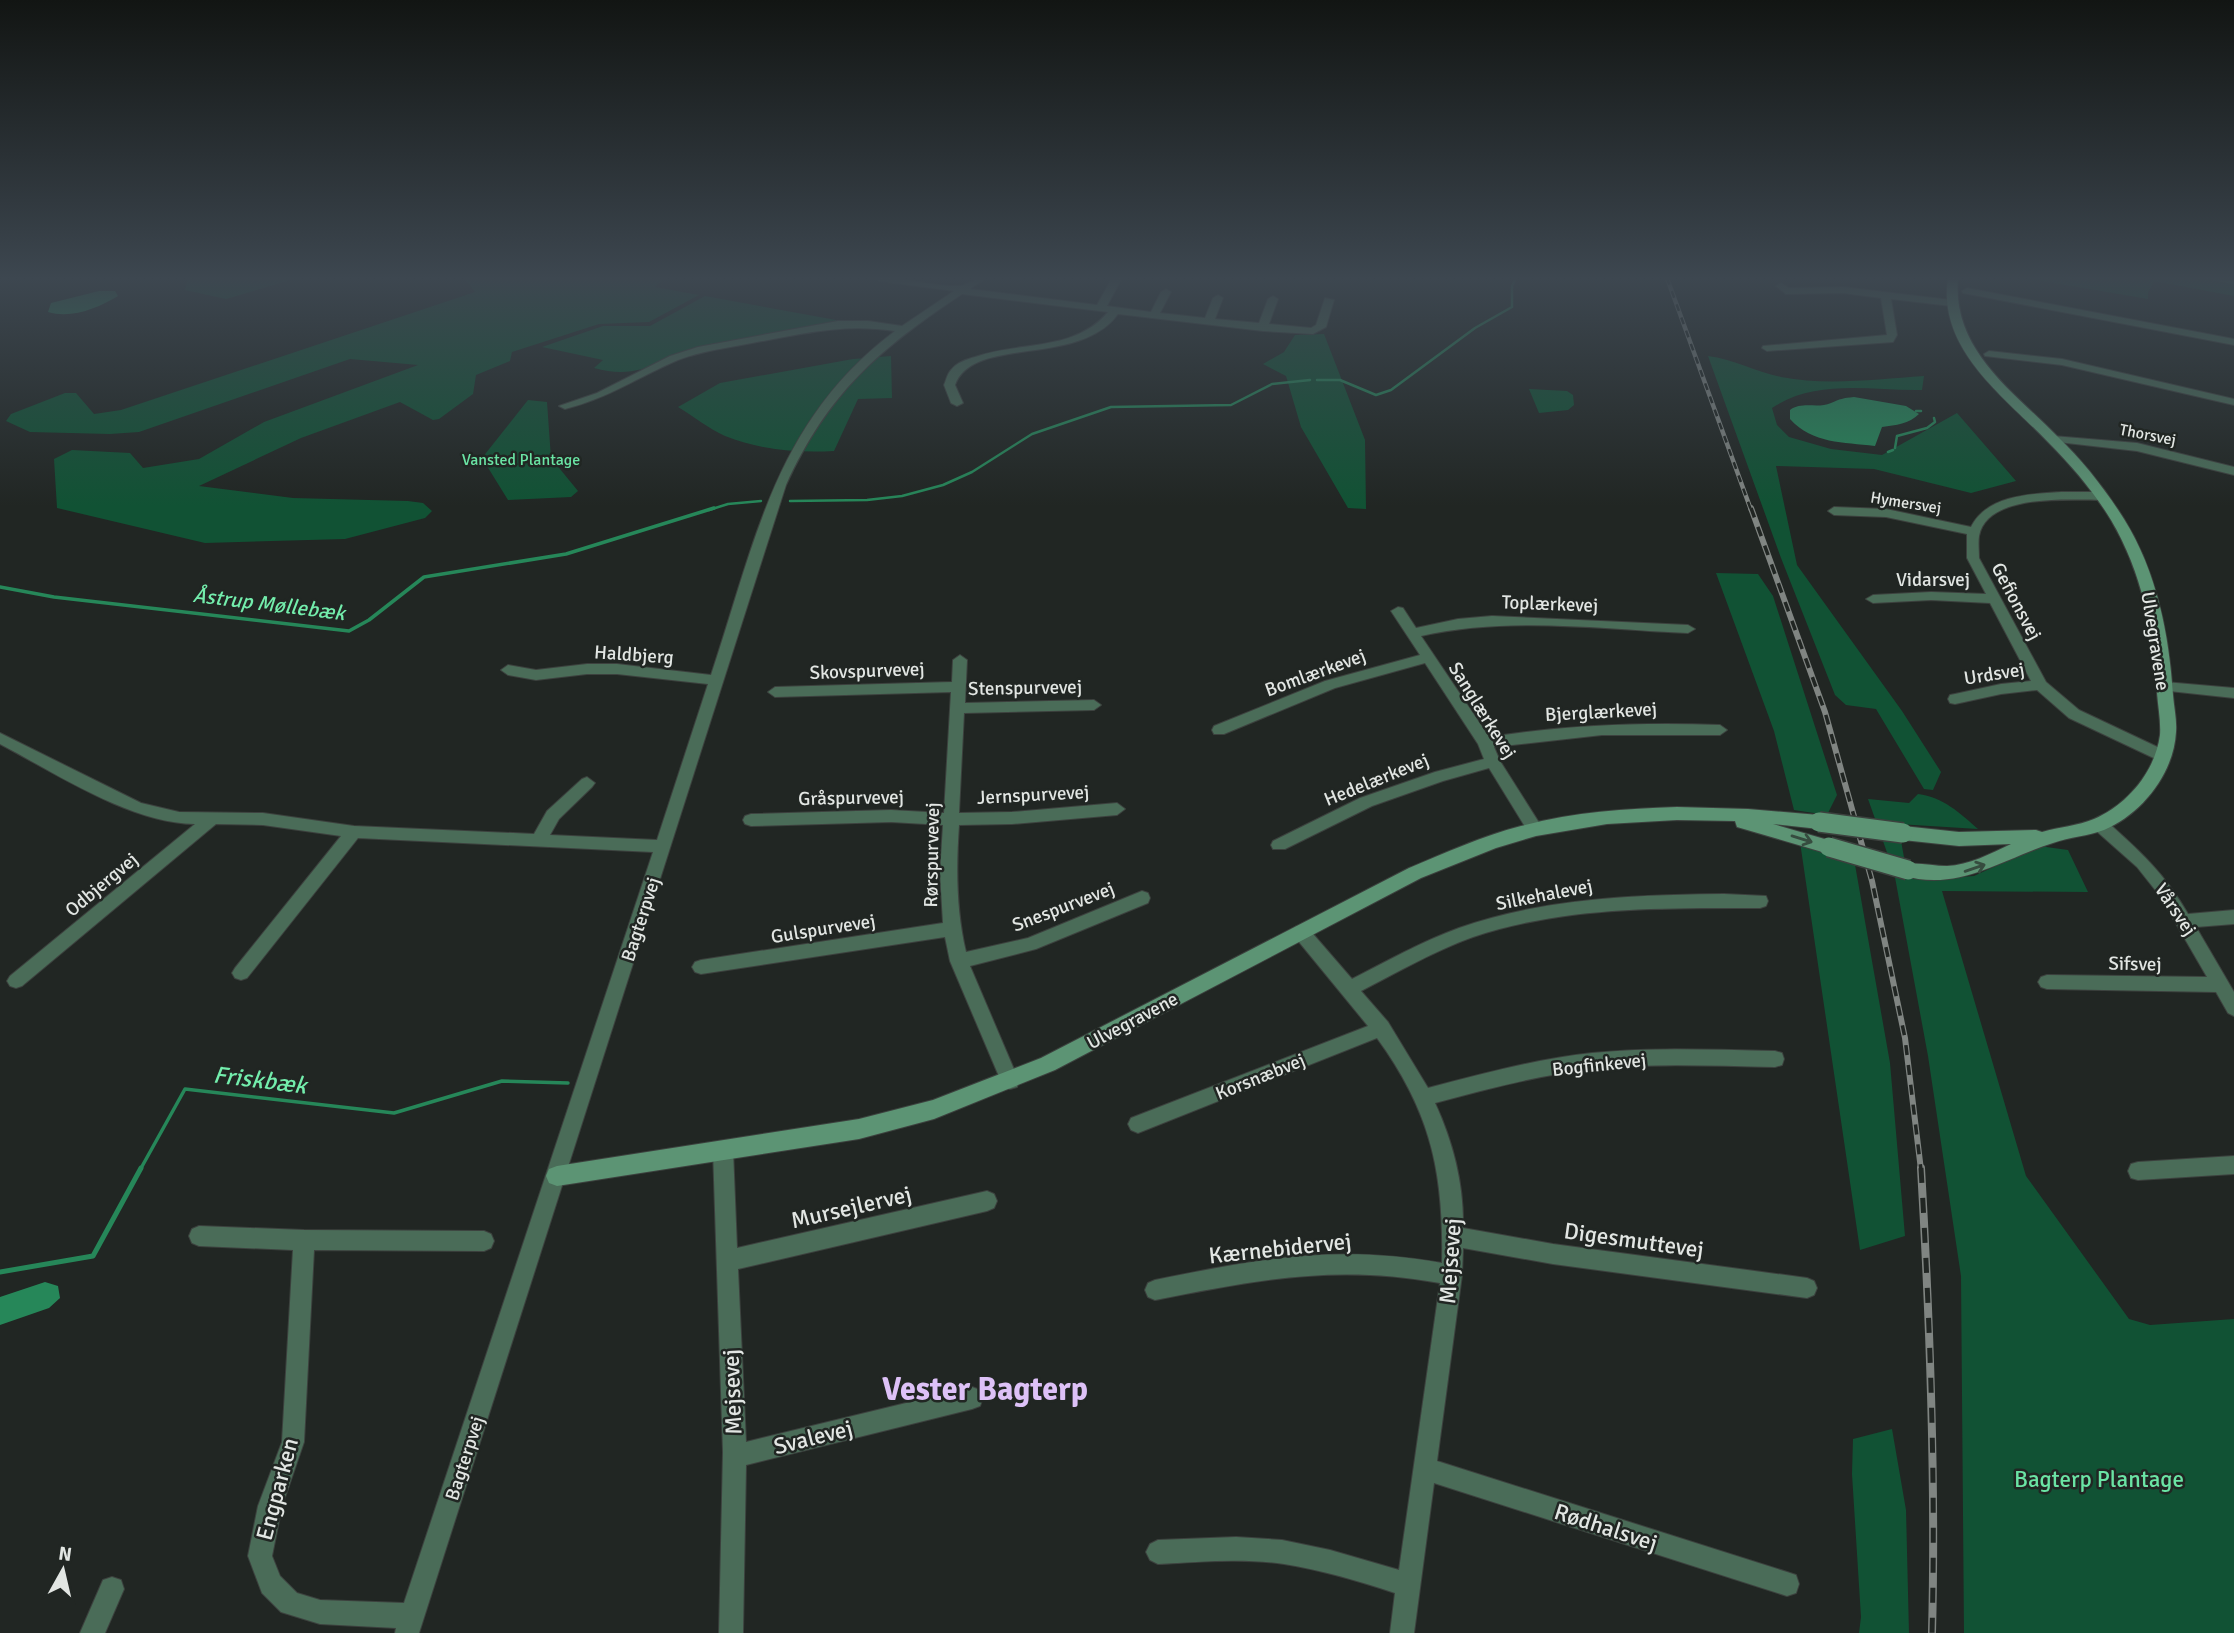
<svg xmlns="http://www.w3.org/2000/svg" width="2234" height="1633" viewBox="0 0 2234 1633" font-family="Signika,sans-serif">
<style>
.green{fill:#115234}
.water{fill:#268759}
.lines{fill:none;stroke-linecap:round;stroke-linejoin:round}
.stream-far2{stroke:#268759;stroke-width:2.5}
.stream-far1{stroke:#268759;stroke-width:3.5}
.stream{stroke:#268759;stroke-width:5}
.street-casing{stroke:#3c413e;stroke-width:2}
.secondary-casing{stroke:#3c413e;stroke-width:2}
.street{fill:#4a6c58;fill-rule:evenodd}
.secondary{fill:#5c9474;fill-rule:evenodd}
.rail-far2-casing{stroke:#808582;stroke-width:4.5}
.rail-far1-casing{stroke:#808582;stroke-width:6}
.rail-casing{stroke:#808582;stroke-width:8}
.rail-far2{stroke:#212623;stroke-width:2.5;stroke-dasharray:7;stroke-linecap:butt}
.rail-far1{stroke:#212623;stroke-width:3.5;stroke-dasharray:10;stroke-linecap:butt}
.rail{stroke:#212623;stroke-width:5;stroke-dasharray:15;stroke-linecap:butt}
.secondary-bridge-casing{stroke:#3c413e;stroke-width:22;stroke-linecap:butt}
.secondary-bridge{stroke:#5c9474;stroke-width:19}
.oneway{stroke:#364c3f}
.labels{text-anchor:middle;stroke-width:5;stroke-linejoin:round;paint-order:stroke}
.far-street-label{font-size:16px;fill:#e2e6e3;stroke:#212623}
.far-park-label{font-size:16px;fill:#6ae4a4;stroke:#212623}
.street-label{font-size:19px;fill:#e2e6e3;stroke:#212623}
.water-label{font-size:21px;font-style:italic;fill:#73edac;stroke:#212623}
.near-street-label{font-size:23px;fill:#e2e6e3;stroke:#212623}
.near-park-label{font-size:23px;fill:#6ae4a4;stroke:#212623}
.near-water-label{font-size:24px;font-style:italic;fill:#73edac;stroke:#212623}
.near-district-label{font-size:32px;font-weight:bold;fill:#ddc1f7;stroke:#212623}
</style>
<rect width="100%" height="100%" fill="#212623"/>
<!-- green -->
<path class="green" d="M188,278h109l-71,21 -41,-9z
M464,278h201l-10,9 44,8 -50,27 -50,2 -87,28 -2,9 -34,14 -3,19 -34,25 -6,1 -33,-18 -99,36 -102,48 94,12 115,3 15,2 9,8 -7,7 -80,21 -140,4 -148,-35 -3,-49 18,-9 58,3 13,15 56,-9 65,-37 154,-57 -68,-6 -211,73 -29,2 -80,-2 -24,-11 5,-7 54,-21h11l18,21 27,-4 354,-118z
M2024,278h210v18l-80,-15 -6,11v7z
M705,296l131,24 1,3c-44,8 -90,14 -134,24 -42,9 -61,35 -109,21l9,-8 -61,-13 61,-21h47z
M1324,334l41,106 1,69 -18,-1 -47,-81 -15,-51 -23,-12 21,-12 11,-17z
M891,356l1,42 -34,1 -24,52c-36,2 -74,-1 -109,-15 -16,-7 -32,-20 -47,-29l42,-24 133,-24z
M1708,356c25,3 48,16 73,21 46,9 97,2 143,-1l-2,14c-51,1 -105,-12 -150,18l5,17 12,12 42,12 51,6 75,-42 59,68 -45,12 -97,-24 -98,-3 21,99 105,146 39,61 -8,18 -9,-1 -48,-80 -30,-4 -11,-10 -54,-137z
M1529,389l38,2 6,4 1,10 -6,5 -29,3z
M528,400l19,2 4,56 27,33 -7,6 -63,3 -26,-42z
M1716,573l42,1 15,22 64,199 -10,20 -33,-5 -20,-79z
M1918,794c25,3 42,19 60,35l-80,-5 9,50 26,5 41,-3 65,-30 29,4 20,42 -146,-1 84,285 103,143 21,6 84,-6v314h-270l-3,-357 -33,-220 -34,-184 -26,-73 41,4z
M1800,842l54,17 36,204 15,173 -45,14z
M1892,1429l14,81 3,123h-50l2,-16 -9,-143 1,-35z"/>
<!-- water -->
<path class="water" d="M99,291h16l3,5c-20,12 -46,23 -70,16l3,-9z
M1854,397l52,9 13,8c-10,10 -23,11 -37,13l-7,19c-32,-4 -62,-2 -85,-27v-9c12,-9 28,-1 41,-7 9,-4 12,-5 23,-6z
M45,1282l13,4 2,12 -11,10 -49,17v-28z"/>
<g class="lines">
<!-- stream-far2 -->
<path class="stream-far2" d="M2208,278l26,5
M1317,380h23l36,15 15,-5 84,-62 37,-21v-21l4,-8
M1916,411h5
M1895,448l2,-12 30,-8 8,-6 -1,-4
M1888,452l5,-2
M790,501l77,-1 35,-4 41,-11 29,-13 60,-38 79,-27 120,-2 41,-21 38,-4
M709,510l19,-6 33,-3"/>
<!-- stream-far1 -->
<path class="stream-far1" d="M0,587l54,10 295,34 20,-11 55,-43 142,-23 148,-46
M140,1170l45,-81 209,24 108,-32 66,2"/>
<!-- stream -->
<path class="stream" d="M0,1272l93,-16 48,-88"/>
<defs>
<path id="street" d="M874,278c29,-2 60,9 85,8 10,-1 14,-8 27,-8l-16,11 127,16 15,-27h10l-15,28 44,6 10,-20 5,-3 5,3 -11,21 45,5 8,-20 5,-3 5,3 -8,21 44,4 9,-24 5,-3 5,3 -9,25 42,4 5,-3 9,-27 9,2 -8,27 -13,7 -50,-3 -145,-17c-39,54 -145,21 -163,71l8,18 -6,3 -6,-3 -7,-18c2,-4 3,-11 7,-15 5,-7 16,-11 24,-13 44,-16 100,-5 133,-45l-146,-18c-83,55 -134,99 -176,191l-367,1148h-24l1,-5 -76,-4 -39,-12 -19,-19 -14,-37 10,-50 24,-64 11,-192 -94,-4 -7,-3 -3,-7 3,-7 7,-3 105,4 180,1 7,3 3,7 -3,7 -7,3 -170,-1 -10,192 -22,64 -10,50 8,20 17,17 23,7 84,3 249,-751 -295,-14 -111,140 -6,2 -6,-2 -3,-5 3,-5 106,-132 -78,-11 -47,-1 -194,162 -6,2 -6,-2 -3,-5 3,-5 185,-152c-65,-1 -138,-50 -195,-80v-11l141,70 38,9 84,1 91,13 180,8 13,-23 35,-32 5,-2 8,6 -3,4 -33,32 -9,16 107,5 51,-156 -91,-10h-30l-51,6 -28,-5 -7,-5 7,-5 28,5 51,-6h30l94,11c45,-135 64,-254 184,-344 -53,-8 -92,3 -143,12 -25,5 -51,8 -74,17 -40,17 -69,38 -113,49l-6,-3 38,-13 73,-37 28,-9 140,-26h30l34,5 52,-35 -75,-10z
M1781,283l8,5 54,-1 108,13 5,3 -5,3 -60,-7 6,36 -4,7 -126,9 -5,-3 1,-2 124,-11 -6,-37 -38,-5 -57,1 -10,-8z
M1967,288l267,51v6l-271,-52 -1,-2z
M1989,351l73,8 172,40v6l-172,-40 -77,-9 -1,-2z
M2053,436l84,7 97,24v8l-97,-24 -88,-10 -2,-2z
M2061,492h41l6,4 -6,4c-32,0 -115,-7 -123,36 -1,7 0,15 0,22l67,124 33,28 89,42 3,4 -3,4h-10l-89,-42 -32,-28 -36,4 -46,10 -5,-1 -2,-4 2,-4 5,-1 46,-10 30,-3 -41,-78 -59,-3 -58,3 -7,-4 7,-4 58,-3 55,2 -19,-36v-24l-81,-17 -52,-2 -6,-4 6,-4 52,2 85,18c16,-32 59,-33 90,-35z
M1398,607l5,1 13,20 42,-9 34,-3 196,9 7,4 -7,4c-88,-4 -180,-17 -267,3l68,101c77,-12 153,-15 231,-12l7,5 -7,5h-118l-108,12 6,14 43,68 -2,4h-12l-40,-65 -46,13 -71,25 -87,43h-12l-2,-4 2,-4 87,-43 75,-26 49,-13 -6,-15 -53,-81 -90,25 -111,46h-10l-2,-4 2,-4 111,-45 95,-26 -29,-44z
M960,655l7,5 -2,43 129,-3 7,5 -7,5 -130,3 -5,100 53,-1 105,-9 8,6 -8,6 -105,9 -53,1c-3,43 -3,85 7,127l62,-14 114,-47 6,2 2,5 -2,5 -112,46 -66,17 49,115 -2,6 -7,2 -7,-2 -2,-6 -51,-120 -5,-24 -244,37 -6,-2 -3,-5 3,-5 6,-2 242,-37 -3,-50 3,-48 -52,-3 -140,4 -6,-2 -2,-4 2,-4 6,-2 140,-4 53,3 7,-121 -176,5 -7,-5 7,-5 177,-5 1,-22z
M2165,682l69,6v10l-74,-8 -2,-3z
M2099,818l6,2c34,30 60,54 83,94l46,-4v14l-38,3 38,65v24l-6,-3 -12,-21 -169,-3 -6,-2 -3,-5 3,-5 6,-2 160,2 -47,-81 -23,-29 -44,-39 -2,-4 2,-4z
M1724,894l42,2 2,5 -2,5 -6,2c-96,0 -195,-2 -287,29 -39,14 -75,35 -112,54l27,31 40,66c54,-14 108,-29 164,-35 60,-6 122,-3 183,-2l7,2 2,6 -2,6 -7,2c-61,-1 -122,-4 -182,2 -54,6 -106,20 -158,34 18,39 29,82 28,125l90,16 254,34 7,3 3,7 -3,7 -7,3 -254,-34 -90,-16 -1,27 -25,186 350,111 9,3 3,9 -3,9 -9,3 -353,-113 -20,150h-24l5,-40c-36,-12 -73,-23 -111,-29 -42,-6 -84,-2 -126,0l-8,-4 -4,-8 4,-8 8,-4 78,-3 46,3 48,10 69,20 41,-287c-105,-19 -182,-3 -285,17l-7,-3 -3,-7 3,-7 7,-3c104,-21 181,-36 287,-17 2,-90 -11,-151 -65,-225l-239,95 -7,-3 -3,-6 3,-6 237,-92 -73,-89 -3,-5 3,-5 6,-2 6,2 45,52c35,-18 69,-37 107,-51 85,-30 175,-33 265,-34z
M723,1141l7,3 3,6 4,98 250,-57 7,3 3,7 -3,7 -7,3 -249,58 8,173 226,-55 8,3 3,8 -3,8 -8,3 -226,56 -3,168h-24l4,-181 -10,-302 3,-6z
M2234,1156v18l-96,6 -7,-2 -3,-7 3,-7 7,-2z
M112,1577l9,3 3,9 -19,44h-25l23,-53z"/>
<path id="secondary" d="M1948,278h10c-6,72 54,112 100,159 25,24 47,52 66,82 33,53 45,115 49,176 1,13 4,25 3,37 -2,41 -34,82 -72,98 -16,6 -34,7 -51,13 -51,16 -96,50 -151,32l-3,-5 3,-5c13,-4 30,1 45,1 22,-1 43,-12 64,-22l-52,2 -56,-6 -6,-2 -3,-5 3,-5 6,-2 56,6 77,-2 6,2c17,-5 36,-6 52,-13 33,-14 61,-47 66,-84 1,-14 -2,-28 -3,-42 -3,-60 -15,-121 -46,-173 -17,-28 -39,-54 -63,-78 -44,-46 -111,-93 -100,-164z
M1677,807l71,2 71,6 6,2 3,5 -3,5 -6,2 -46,-5 62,18 3,5 -3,5 -6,2 -92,-27 -2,-6 -58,-1 -70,4 -71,12 -40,12 -75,30 -366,192 -121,49 -75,20 -302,47 -8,-3 -3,-7 3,-7 8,-3 302,-47 74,-19 108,-42 368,-190c36,-15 73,-32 112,-42 51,-14 104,-17 156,-19z"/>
</defs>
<!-- street casing -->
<use href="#street" class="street-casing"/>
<!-- secondary casing -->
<use href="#secondary" class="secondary-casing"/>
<!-- street -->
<use href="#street" class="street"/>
<!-- secondary -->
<use href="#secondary" class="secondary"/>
<defs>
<path id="rail-far2" d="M1667,278l84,232"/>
<path id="rail-far1" d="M1751,508l74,204 47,169 33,157 16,132"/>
<path id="rail" d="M1921,1168c9,155 15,310 11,465"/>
</defs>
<!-- rail-far2 casing -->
<use href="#rail-far2" class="rail-far2-casing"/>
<!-- rail-far1 casing -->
<use href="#rail-far1" class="rail-far1-casing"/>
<!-- rail casing -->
<use href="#rail" class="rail-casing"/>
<!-- rail-far2 -->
<use href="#rail-far2" class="rail-far2"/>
<!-- rail-far1 -->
<use href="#rail-far1" class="rail-far1"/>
<!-- rail -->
<use href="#rail" class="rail"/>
<defs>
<path id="secondary-bridge" d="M1819,822l84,11
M1829,847l79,23"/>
</defs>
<!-- secondary-bridge casing -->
<use href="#secondary-bridge" class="secondary-bridge-casing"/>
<!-- secondary-bridge -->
<use href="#secondary-bridge" class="secondary-bridge"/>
</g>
<!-- one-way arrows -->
<defs><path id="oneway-shaft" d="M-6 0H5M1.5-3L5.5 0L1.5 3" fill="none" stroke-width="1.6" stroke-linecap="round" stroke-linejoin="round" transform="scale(1.75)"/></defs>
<g class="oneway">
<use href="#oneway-shaft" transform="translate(1802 839) rotate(17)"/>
<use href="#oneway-shaft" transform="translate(1975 868) rotate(-19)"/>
</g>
<!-- sky -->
<linearGradient id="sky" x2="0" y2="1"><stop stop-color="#121513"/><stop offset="0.55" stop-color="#3d4750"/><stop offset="1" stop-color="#3d4750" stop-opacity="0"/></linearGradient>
<rect width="2234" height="506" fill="url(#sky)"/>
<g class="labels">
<!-- far-street labels -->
<g class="far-street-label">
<text transform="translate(2148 434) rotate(11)" y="6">Thorsvej</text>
<text transform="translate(1906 502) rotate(9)" y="6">Hymersvej</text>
</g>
<!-- far-park labels -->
<g class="far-park-label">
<text x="521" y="465">Vansted Plantage</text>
</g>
<!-- street labels -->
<g class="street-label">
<text x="1933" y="586">Vidarsvej</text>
<text transform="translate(2017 601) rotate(62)" y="7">Gefionsvej</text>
<text transform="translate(1550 603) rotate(2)" y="7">Toplærkevej</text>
<text transform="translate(2156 641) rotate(81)" y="7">Ulvegravene</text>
<text transform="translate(634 654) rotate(4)" y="7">Haldbjerg</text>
<text transform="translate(867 670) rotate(-2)" y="7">Skovspurvevej</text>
<text transform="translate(1315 672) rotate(-20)" y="7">Bomlærkevej</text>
<text transform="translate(1994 673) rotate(-9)" y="7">Urdsvej</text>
<text transform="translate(1025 687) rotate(-1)" y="7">Stenspurvevej</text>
<text transform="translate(1483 710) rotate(58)" y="7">Sanglærkevej</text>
<text transform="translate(1601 711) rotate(-3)" y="7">Bjerglærkevej</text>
<text transform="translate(1376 779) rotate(-22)" y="7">Hedelærkevej</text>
<text transform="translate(1033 794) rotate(-3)" y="7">Jernspurvevej</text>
<text transform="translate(851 797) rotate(-1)" y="7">Gråspurvevej</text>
<text transform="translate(931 855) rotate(-89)" y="7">Rørspurvevej</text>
<text transform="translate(101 884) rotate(-40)" y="7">Odbjergvej</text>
<text transform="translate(1544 894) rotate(-11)" y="7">Silkehalevej</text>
<text transform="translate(1063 906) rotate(-21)" y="7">Snespurvevej</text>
<text transform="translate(2176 909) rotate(56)" y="7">Vårsvej</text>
<text transform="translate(640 919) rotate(-72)" y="7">Bagterpvej</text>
<text transform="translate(823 928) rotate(-9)" y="7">Gulspurvevej</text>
<text transform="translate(2135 963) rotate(1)" y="7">Sifsvej</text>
<text transform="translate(1132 1020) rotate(-28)" y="7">Ulvegravene</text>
<text transform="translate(1599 1064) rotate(-6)" y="7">Bogfinkevej</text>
<text transform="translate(1260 1076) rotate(-22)" y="7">Korsnæbvej</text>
<text transform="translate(464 1458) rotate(-72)" y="7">Bagterpvej</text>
</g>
<!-- water labels -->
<g class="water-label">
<text transform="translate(269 604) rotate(7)" y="7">Åstrup Møllebæk</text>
</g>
<!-- near-street labels -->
<g class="near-street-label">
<text transform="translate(851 1207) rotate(-13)" y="8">Mursejlervej</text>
<text transform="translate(1634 1240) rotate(8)" y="8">Digesmuttevej</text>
<text transform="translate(1280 1248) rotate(-6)" y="8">Kærnebidervej</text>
<text transform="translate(1450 1261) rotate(-86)" y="8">Mejsevej</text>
<text transform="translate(732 1392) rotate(-92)" y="8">Mejsevej</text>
<text transform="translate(813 1437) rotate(-14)" y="8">Svalevej</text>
<text transform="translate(277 1489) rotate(-75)" y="8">Engparken</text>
<text transform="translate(1606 1527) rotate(18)" y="8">Rødhalsvej</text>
</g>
<!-- near-park labels -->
<g class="near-park-label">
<text x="2099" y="1487">Bagterp Plantage</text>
</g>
<!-- near-water labels -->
<g class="near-water-label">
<text transform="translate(260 1080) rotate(7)" y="8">Friskbæk</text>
</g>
<!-- near-district labels -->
<g class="near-district-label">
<text x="985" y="1400">Vester Bagterp</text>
</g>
</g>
<!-- north arrow -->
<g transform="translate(63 1570) rotate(8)" stroke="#212623" stroke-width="5" paint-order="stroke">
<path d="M0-5L12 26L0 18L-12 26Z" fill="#e2e6e3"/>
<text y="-10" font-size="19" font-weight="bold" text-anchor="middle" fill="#e2e6e3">N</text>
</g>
</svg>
